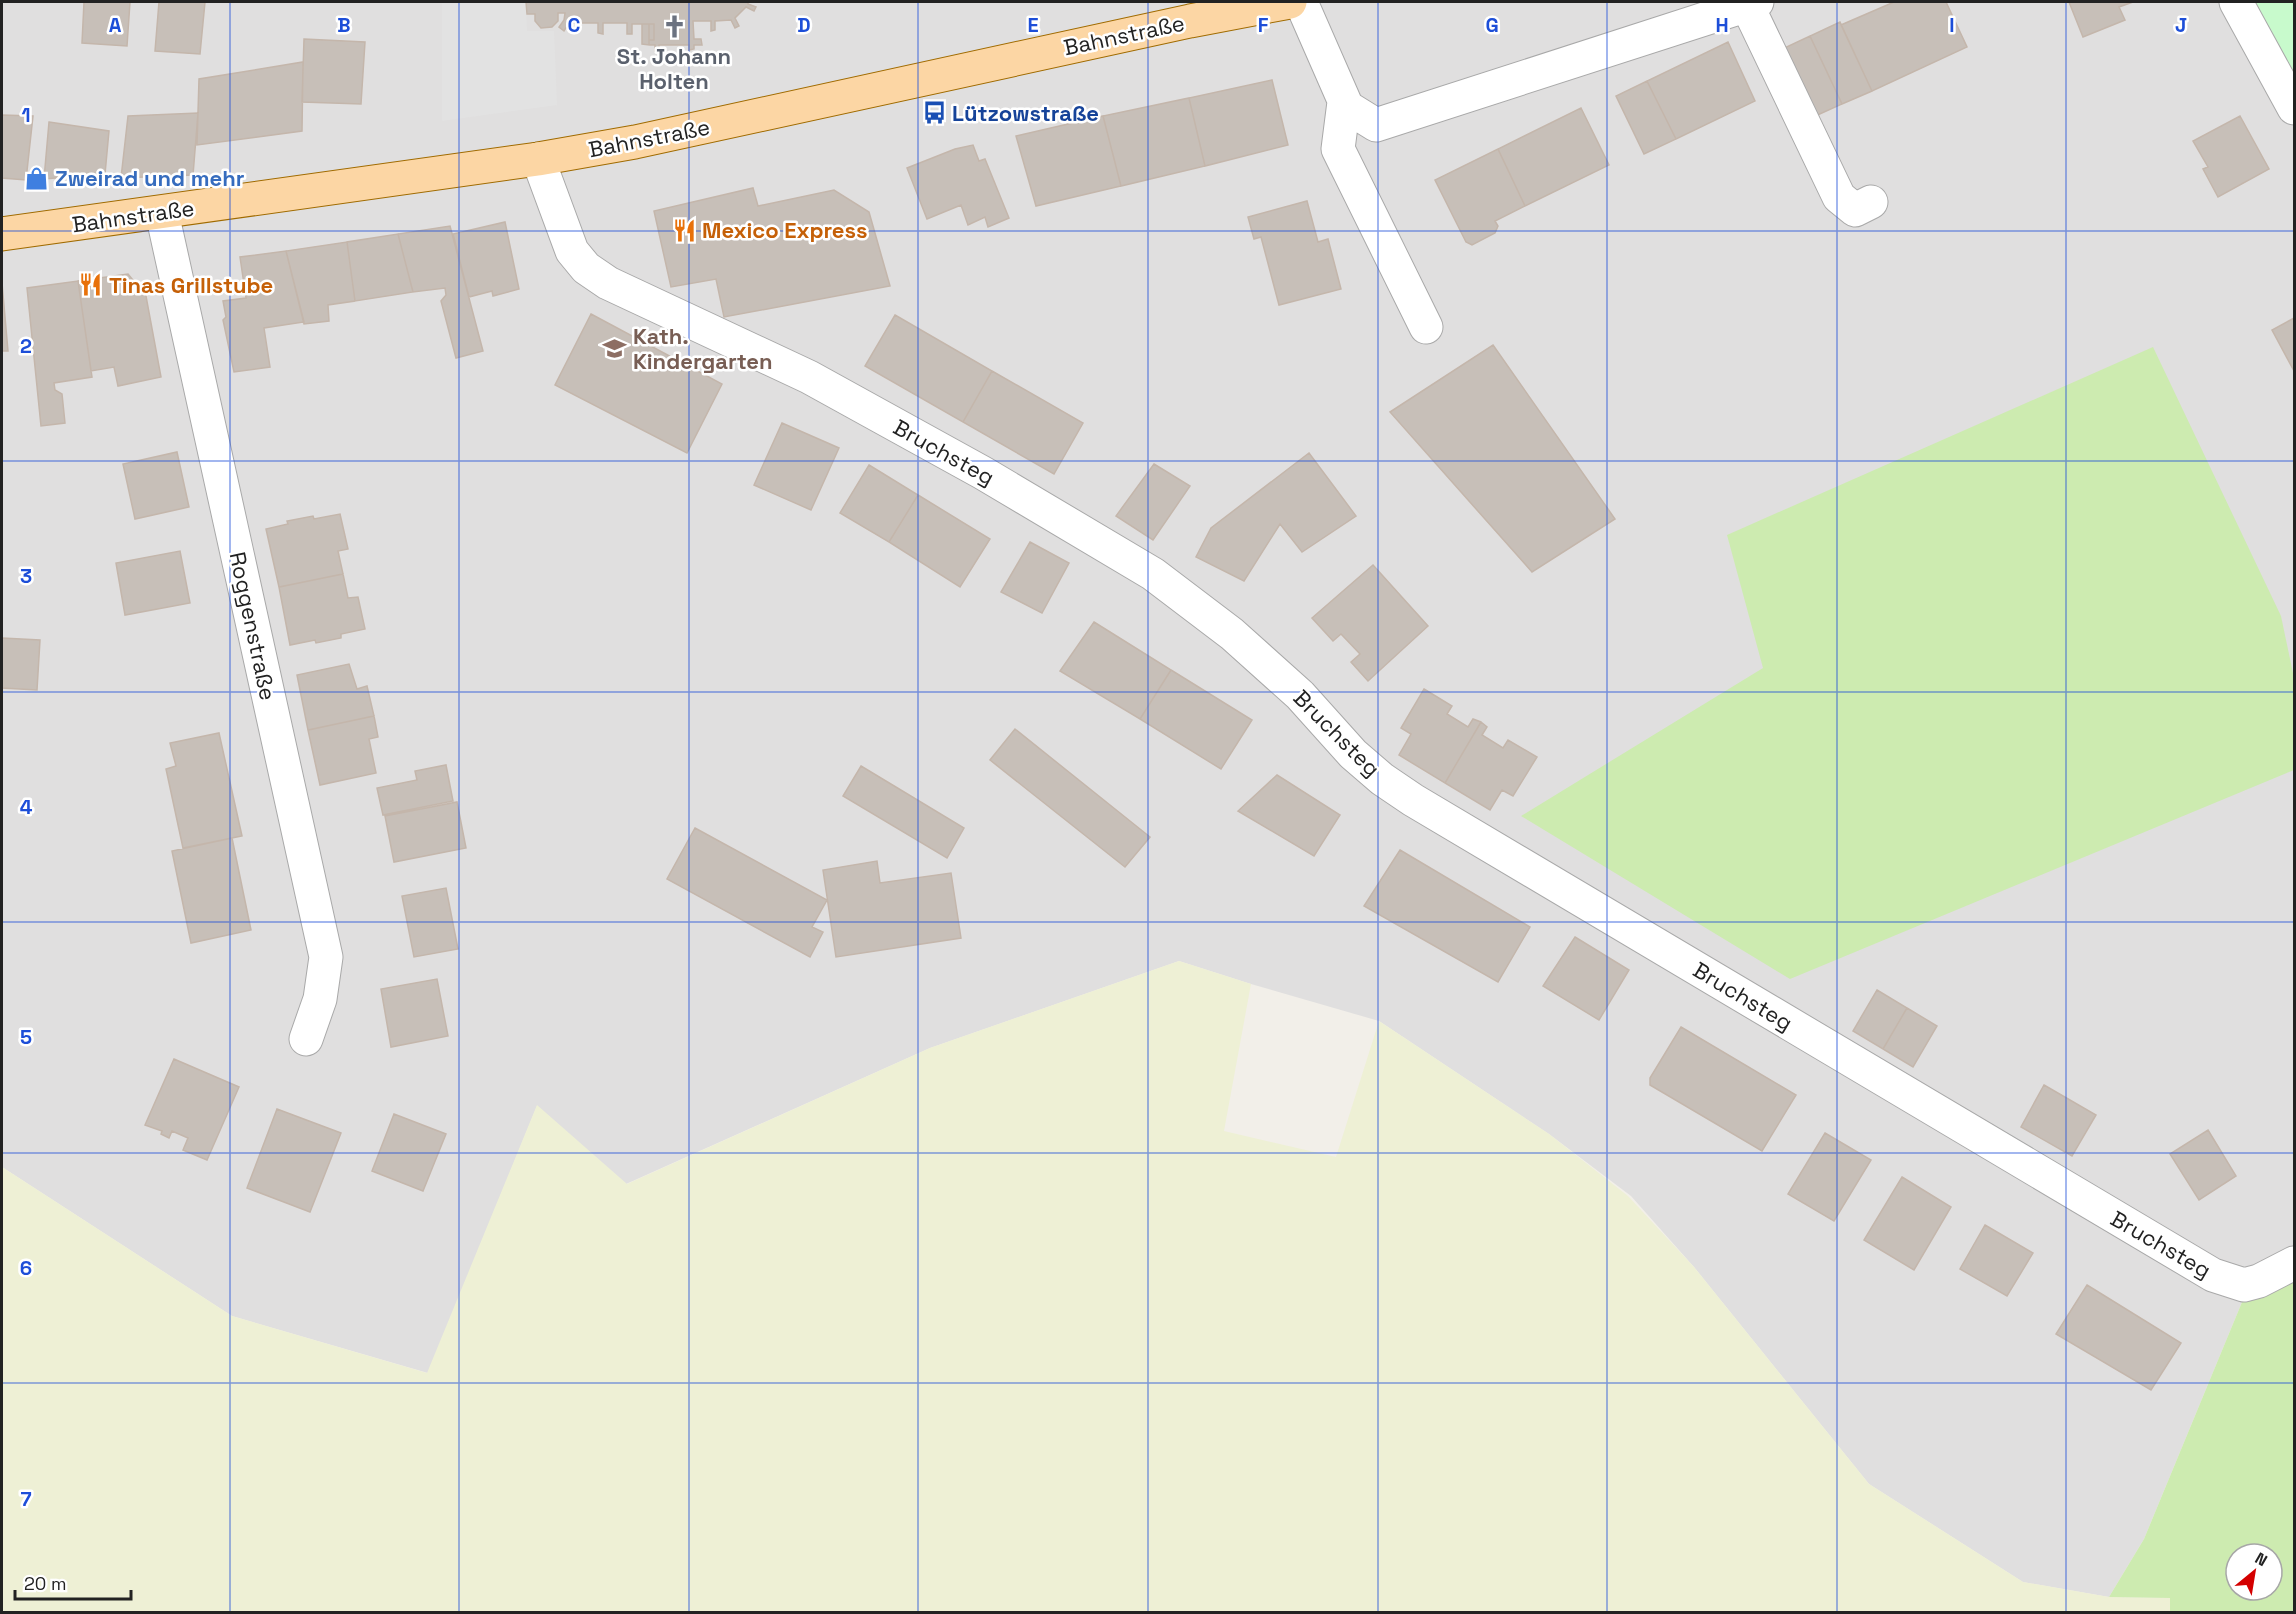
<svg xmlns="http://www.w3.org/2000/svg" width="2296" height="1614" viewBox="0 0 2296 1614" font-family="'Space Grotesk',sans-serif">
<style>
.residential{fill:#e0dfdf}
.farmland{fill:#eef0d5}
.grass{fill:#cdebb0;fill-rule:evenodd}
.park{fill:#c8facc}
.parking{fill:#e2e2e2}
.building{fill:#c7bfb8;stroke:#c4b6ab;stroke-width:1.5}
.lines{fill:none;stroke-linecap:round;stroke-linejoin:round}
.minor-casing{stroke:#a9a9a9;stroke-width:35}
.major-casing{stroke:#a06b00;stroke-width:35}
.minor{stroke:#fff;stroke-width:33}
.major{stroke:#fcd6a4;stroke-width:33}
.grid{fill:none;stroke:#1d4ed8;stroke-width:1.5;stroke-opacity:0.55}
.labels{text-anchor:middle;stroke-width:5;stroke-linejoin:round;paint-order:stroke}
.street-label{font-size:22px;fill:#222;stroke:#fff}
.worship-label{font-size:22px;font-weight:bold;fill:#5b616d;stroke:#fff}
.transit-label{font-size:22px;font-weight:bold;fill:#164399;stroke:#fff;text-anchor:start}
.shop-label{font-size:22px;font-weight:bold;fill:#366cbe;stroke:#fff;text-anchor:start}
.food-label{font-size:22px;font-weight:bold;fill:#c56008;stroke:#fff;text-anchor:start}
.education-label{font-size:22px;font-weight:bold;fill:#785e54;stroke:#fff;text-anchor:start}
.grid-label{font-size:20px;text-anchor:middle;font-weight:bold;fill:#1d4ed8;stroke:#fff;stroke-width:5;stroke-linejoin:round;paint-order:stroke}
</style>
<rect width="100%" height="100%" fill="#f2efe9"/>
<!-- residential -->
<path class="residential" d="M2,2h2230l62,115v1136l-47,37 -103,249 -35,58 -86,-15 -154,-98 -175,-217 -63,-71 -82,-62 -170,-113 -128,-37 -72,-23 -249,87 -304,136 -89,-78 -109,267 -196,-57 -230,-149z"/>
<!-- farmland -->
<path class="farmland" d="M1179,961l72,23 -27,147 112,26 43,-136 170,113 79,62 66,71 175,217 154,98 86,15 61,1v14h-2168v-445l230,149 195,57 110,-268 90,79 303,-136z"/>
<!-- grass -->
<path class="grass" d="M2153,347l128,269 13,62v92l-504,209 -269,-163 242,-148 -36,-133z
M2294,1273v339h-124v-14l-61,-1 35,-58 103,-249zM2236,1554h36v36h-36z"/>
<!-- park -->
<path class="park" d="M2240,2h54v98z"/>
<!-- parking -->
<path class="parking" d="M442,2h84l1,29h27l3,74 -115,16z"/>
<!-- building -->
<path class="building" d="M84,2h46l-3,44 -45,-3z
M159,2h46l-5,52 -45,-3z
M526,2h222v2l8,3 -2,4 -8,-4 -11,11 4,8 -4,2 -4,-8 -16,1v9l-4,1v-10h-18l1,18h7l1,6h-8v4l-5,1v-5h-30v5l-4,1v-6h-6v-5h5v-16h-22v10h-5v-11h-24v11l-5,-1v-10h-29l-5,8 -5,-4 5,-7 1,-7h-7v8l-6,6 -11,1 -6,-7v-7h-8z
M1894,2h52l21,45 -95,44 -31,-66z
M2069,2h64l-14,5 6,13 -42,17z
M1840,22l32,69 -30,13 -32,-68z
M642,24h7v21l-7,-1z
M649,24h5v16h-5z
M1810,36l32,68 -31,14 -31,-68z
M304,39l61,3 -4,62 -59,-2z
M1728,42l27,59 -79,38 -29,-58z
M303,62l-1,69 -105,14 2,-66z
M1272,80l16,65 -83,21 -16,-68z
M1647,81l29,58 -32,15 -28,-58z
M1189,98l16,68 -84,20 -18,-70z
M1581,108l28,57 -84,41 -27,-57z
M198,113l-5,62 -72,3 7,-62z
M2,115l31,1 -7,64 -24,-2z
M1103,116l18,70 -85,20 -20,-70z
M2240,116l29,53 -51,28 -15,-28 5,-2 -15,-26z
M49,122l60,9 -4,43 -61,5z
M973,145l6,16 6,-2 24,59 -21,9 -3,-10 -17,8 -7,-20 -34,14 -20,-51 48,-19z
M1498,149l27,57 -30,15 3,5 -3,7 -23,12 -6,-3 -31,-62z
M753,188l5,18 76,-16 35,22 21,74 -166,31 -8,-38 -45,8 -17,-76z
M1307,201l11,41 10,-3 13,50 -62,16 -18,-68 -7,2 -6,-22z
M505,222l14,67 -26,7 -1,-5 -23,6 -16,-63z
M450,226l33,125 -27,7 -15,-57 5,-6 -1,-7 -32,4 -15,-58z
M398,234l15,58 -58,9 -8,-59z
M347,242l8,59 -27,4 1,16 -25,3 -18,-73z
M286,251l18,71 -40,6 6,39 -36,5 -11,-52 3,-3 -3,-16 23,-3 -6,-41z
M128,274l18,22 15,81 -43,9 -4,-19 -23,4 -13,-90z
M78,281l14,96 -38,6 1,7 7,4 3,29 -24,3 -14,-138z
M2,283l6,68h-6z
M591,314l131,70 -35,69 -132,-68z
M895,315l97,56 -29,51 -98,-56z
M2294,318v53l-22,-41z
M1493,345l122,174 -83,53 -142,-160z
M992,371l91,52 -29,51 -91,-52z
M782,423l57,25 -28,62 -57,-25z
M177,452l12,55 -54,12 -12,-55z
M1309,453l47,63 -54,36 -22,-28 -36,57 -48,-24 15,-29z
M1154,464l36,22 -37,54 -37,-24z
M869,465l49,30 -29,47 -49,-29z
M918,495l72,44 -30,48 -71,-45z
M340,514l8,35 -10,2 5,23 -64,13 -13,-58 22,-5 -1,-3 26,-5 1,3z
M1030,542l39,21 -27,50 -41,-21z
M180,551l10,52 -65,12 -9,-52z
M1373,565l55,61 -60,55 -17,-19 9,-8 -19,-20 -8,7 -21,-23z
M343,574l5,24 10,-1 7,32 -24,5v4l-25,5 -1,-3 -25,5 -11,-58z
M1094,622l77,48 -31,49 -80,-48z
M2,638l38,2 -3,50 -35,-2z
M349,664l8,25 10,-3 7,30 -66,14 -11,-55z
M1171,670l81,50 -31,49 -81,-50z
M1424,689l28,17 -5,8 21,13 5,-8 8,3 -36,61 -46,-28 12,-21 -10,-6z
M374,716l4,21 -9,2 7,34 -56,12 -12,-55z
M1481,722l6,5 -5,8 21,13 5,-8 29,17 -24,39 -11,-6 -12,20 -45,-27z
M1015,729l135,108 -25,30 -135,-107z
M219,733l23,103 -59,12 -17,-79 10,-3 -6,-23z
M446,765l7,36 -70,14 -6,-27 40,-8 -2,-9z
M861,766l103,62 -17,30 -104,-62z
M1277,775l63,40 -26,41 -76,-45z
M457,802l9,46 -72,14 -9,-46z
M695,828l132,72 -15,27 11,5 -13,25 -143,-78z
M232,838l19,92 -60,13 -19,-92z
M1400,850l130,77 -32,55 -134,-76z
M877,861l3,22 71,-10 10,65 -125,19 -13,-87z
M446,888l12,61 -44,8 -12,-61z
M1575,937l54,33 -30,50 -56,-34z
M437,979l11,57 -57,11 -10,-58z
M1877,990l30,18 -24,41 -30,-18z
M1907,1008l30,18 -24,41 -30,-18z
M1681,1027l115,68 -34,56 -112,-66v-7z
M174,1059l65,28 -32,73 -24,-10 5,-12 -16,-7 -3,7 -8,-4 1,-3 -17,-6z
M2044,1085l52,30 -24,41 -51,-29z
M277,1109l64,24 -31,79 -63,-24z
M394,1114l52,20 -23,57 -51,-20z
M2208,1130l28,46 -37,24 -29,-46z
M1825,1133l46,27 -37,61 -46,-27z
M1902,1177l49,30 -37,63 -50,-30z
M1985,1225l48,28 -26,43 -47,-27z
M2087,1285l94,58 -30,47 -95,-56z"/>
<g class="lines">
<defs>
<path id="minor" d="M1301,2l46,105 29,18 381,-123
M2236,2l58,106
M1747,5l92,192 16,13 16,-8
M1344,102l-6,47 88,178
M538,159l34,92 14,17 22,15 201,94 174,96 170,101 79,60 68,61 53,59 29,25 31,21 800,475 31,10 15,-4 35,-18
M162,213l164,744 -6,42 -14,40"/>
<path id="major" d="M2,234l536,-75 97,-17 555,-121 100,-19"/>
</defs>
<!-- minor casing -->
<use href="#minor" class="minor-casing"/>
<!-- major casing -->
<use href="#major" class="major-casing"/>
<!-- minor -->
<use href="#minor" class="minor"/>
<!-- major -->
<use href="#major" class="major"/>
</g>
<!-- grid -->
<path class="grid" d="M230,2v1610M459,2v1610M689,2v1610M918,2v1610M1148,2v1610M1378,2v1610M1607,2v1610M1837,2v1610M2066,2v1610M2,231h2292M2,461h2292M2,692h2292M2,922h2292M2,1153h2292M2,1383h2292"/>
<!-- icons -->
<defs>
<symbol id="church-bare" viewBox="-9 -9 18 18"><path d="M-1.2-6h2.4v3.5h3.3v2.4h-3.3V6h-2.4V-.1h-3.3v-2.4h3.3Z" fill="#6b7280" stroke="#fff" stroke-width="2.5" paint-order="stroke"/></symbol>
<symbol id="bus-bare" viewBox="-9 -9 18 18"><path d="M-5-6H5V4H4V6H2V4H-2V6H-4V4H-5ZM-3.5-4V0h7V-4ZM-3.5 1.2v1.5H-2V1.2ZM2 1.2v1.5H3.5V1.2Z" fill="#1a4fb4" stroke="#fff" stroke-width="2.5" paint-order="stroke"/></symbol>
<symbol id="shop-bare" viewBox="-9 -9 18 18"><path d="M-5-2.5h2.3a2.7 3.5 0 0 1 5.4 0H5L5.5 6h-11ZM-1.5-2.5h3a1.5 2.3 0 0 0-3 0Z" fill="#3f7fe0" stroke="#fff" stroke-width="2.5" paint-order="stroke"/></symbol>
<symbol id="restaurant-bare" viewBox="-9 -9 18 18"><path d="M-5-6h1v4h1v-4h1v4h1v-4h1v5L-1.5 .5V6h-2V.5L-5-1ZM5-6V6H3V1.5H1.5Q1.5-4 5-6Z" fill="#e8710a" stroke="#fff" stroke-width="2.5" paint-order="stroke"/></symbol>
<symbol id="school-bare" viewBox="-9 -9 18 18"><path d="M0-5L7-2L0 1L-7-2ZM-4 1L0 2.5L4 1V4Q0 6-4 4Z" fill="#8d6e63" stroke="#fff" stroke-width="2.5" paint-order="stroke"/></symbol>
</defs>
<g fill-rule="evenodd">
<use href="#church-bare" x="658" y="10" width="33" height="33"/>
<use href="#bus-bare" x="918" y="96" width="33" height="33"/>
<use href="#shop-bare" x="20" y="162" width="33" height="33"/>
<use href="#restaurant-bare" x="668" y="214" width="33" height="33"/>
<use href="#restaurant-bare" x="74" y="268" width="33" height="33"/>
<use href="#school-bare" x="598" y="332" width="33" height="33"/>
</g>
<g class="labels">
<!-- street labels -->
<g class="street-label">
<text transform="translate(1124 35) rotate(-12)" y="8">Bahnstraße</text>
<text transform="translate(649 138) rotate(-11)" y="8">Bahnstraße</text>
<text transform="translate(133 216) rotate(-8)" y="8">Bahnstraße</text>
<text transform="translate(944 452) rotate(29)" y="8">Bruchsteg</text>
<text transform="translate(253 626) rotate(78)" y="8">Roggenstraße</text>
<text transform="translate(1337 733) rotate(45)" y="8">Bruchsteg</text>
<text transform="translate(1743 996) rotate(31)" y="8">Bruchsteg</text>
<text transform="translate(2161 1244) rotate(30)" y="8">Bruchsteg</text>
</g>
<!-- worship labels -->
<g class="worship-label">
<text x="674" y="64">St. Johann<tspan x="674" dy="25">Holten</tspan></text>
</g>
<!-- transit labels -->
<g class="transit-label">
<text x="952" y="121">Lützowstraße</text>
</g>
<!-- shop labels -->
<g class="shop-label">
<text x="55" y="186">Zweirad und mehr</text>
</g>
<!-- food labels -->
<g class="food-label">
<text x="702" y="238">Mexico Express</text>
<text x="109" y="293">Tinas Grillstube</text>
</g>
<!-- education labels -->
<g class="education-label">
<text x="633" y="344">Kath.<tspan x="633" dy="25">Kindergarten</tspan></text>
</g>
</g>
<g class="grid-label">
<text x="115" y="32">A</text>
<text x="344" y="32">B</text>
<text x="574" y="32">C</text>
<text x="804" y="32">D</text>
<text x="1033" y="32">E</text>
<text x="1263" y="32">F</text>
<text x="1492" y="32">G</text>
<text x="1722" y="32">H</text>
<text x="1952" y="32">I</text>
<text x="2181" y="32">J</text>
<text x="26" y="122">1</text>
<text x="26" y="353">2</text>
<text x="26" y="583">3</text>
<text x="26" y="814">4</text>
<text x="26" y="1044">5</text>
<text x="26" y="1275">6</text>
<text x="26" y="1506">7</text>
</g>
<!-- border -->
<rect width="2296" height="1614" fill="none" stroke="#222222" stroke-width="6"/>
<!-- north arrow -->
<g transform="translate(2254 1572) rotate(30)"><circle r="28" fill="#ffffff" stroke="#a7a7a7" stroke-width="1.5"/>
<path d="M0-4.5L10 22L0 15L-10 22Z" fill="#d40000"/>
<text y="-9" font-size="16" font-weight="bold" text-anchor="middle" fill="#222222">N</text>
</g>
<!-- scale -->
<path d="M15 1590v9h116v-9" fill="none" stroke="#222222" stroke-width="3"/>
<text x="24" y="1590" font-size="18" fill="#222222" stroke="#ffffff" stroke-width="4.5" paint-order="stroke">20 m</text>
</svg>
